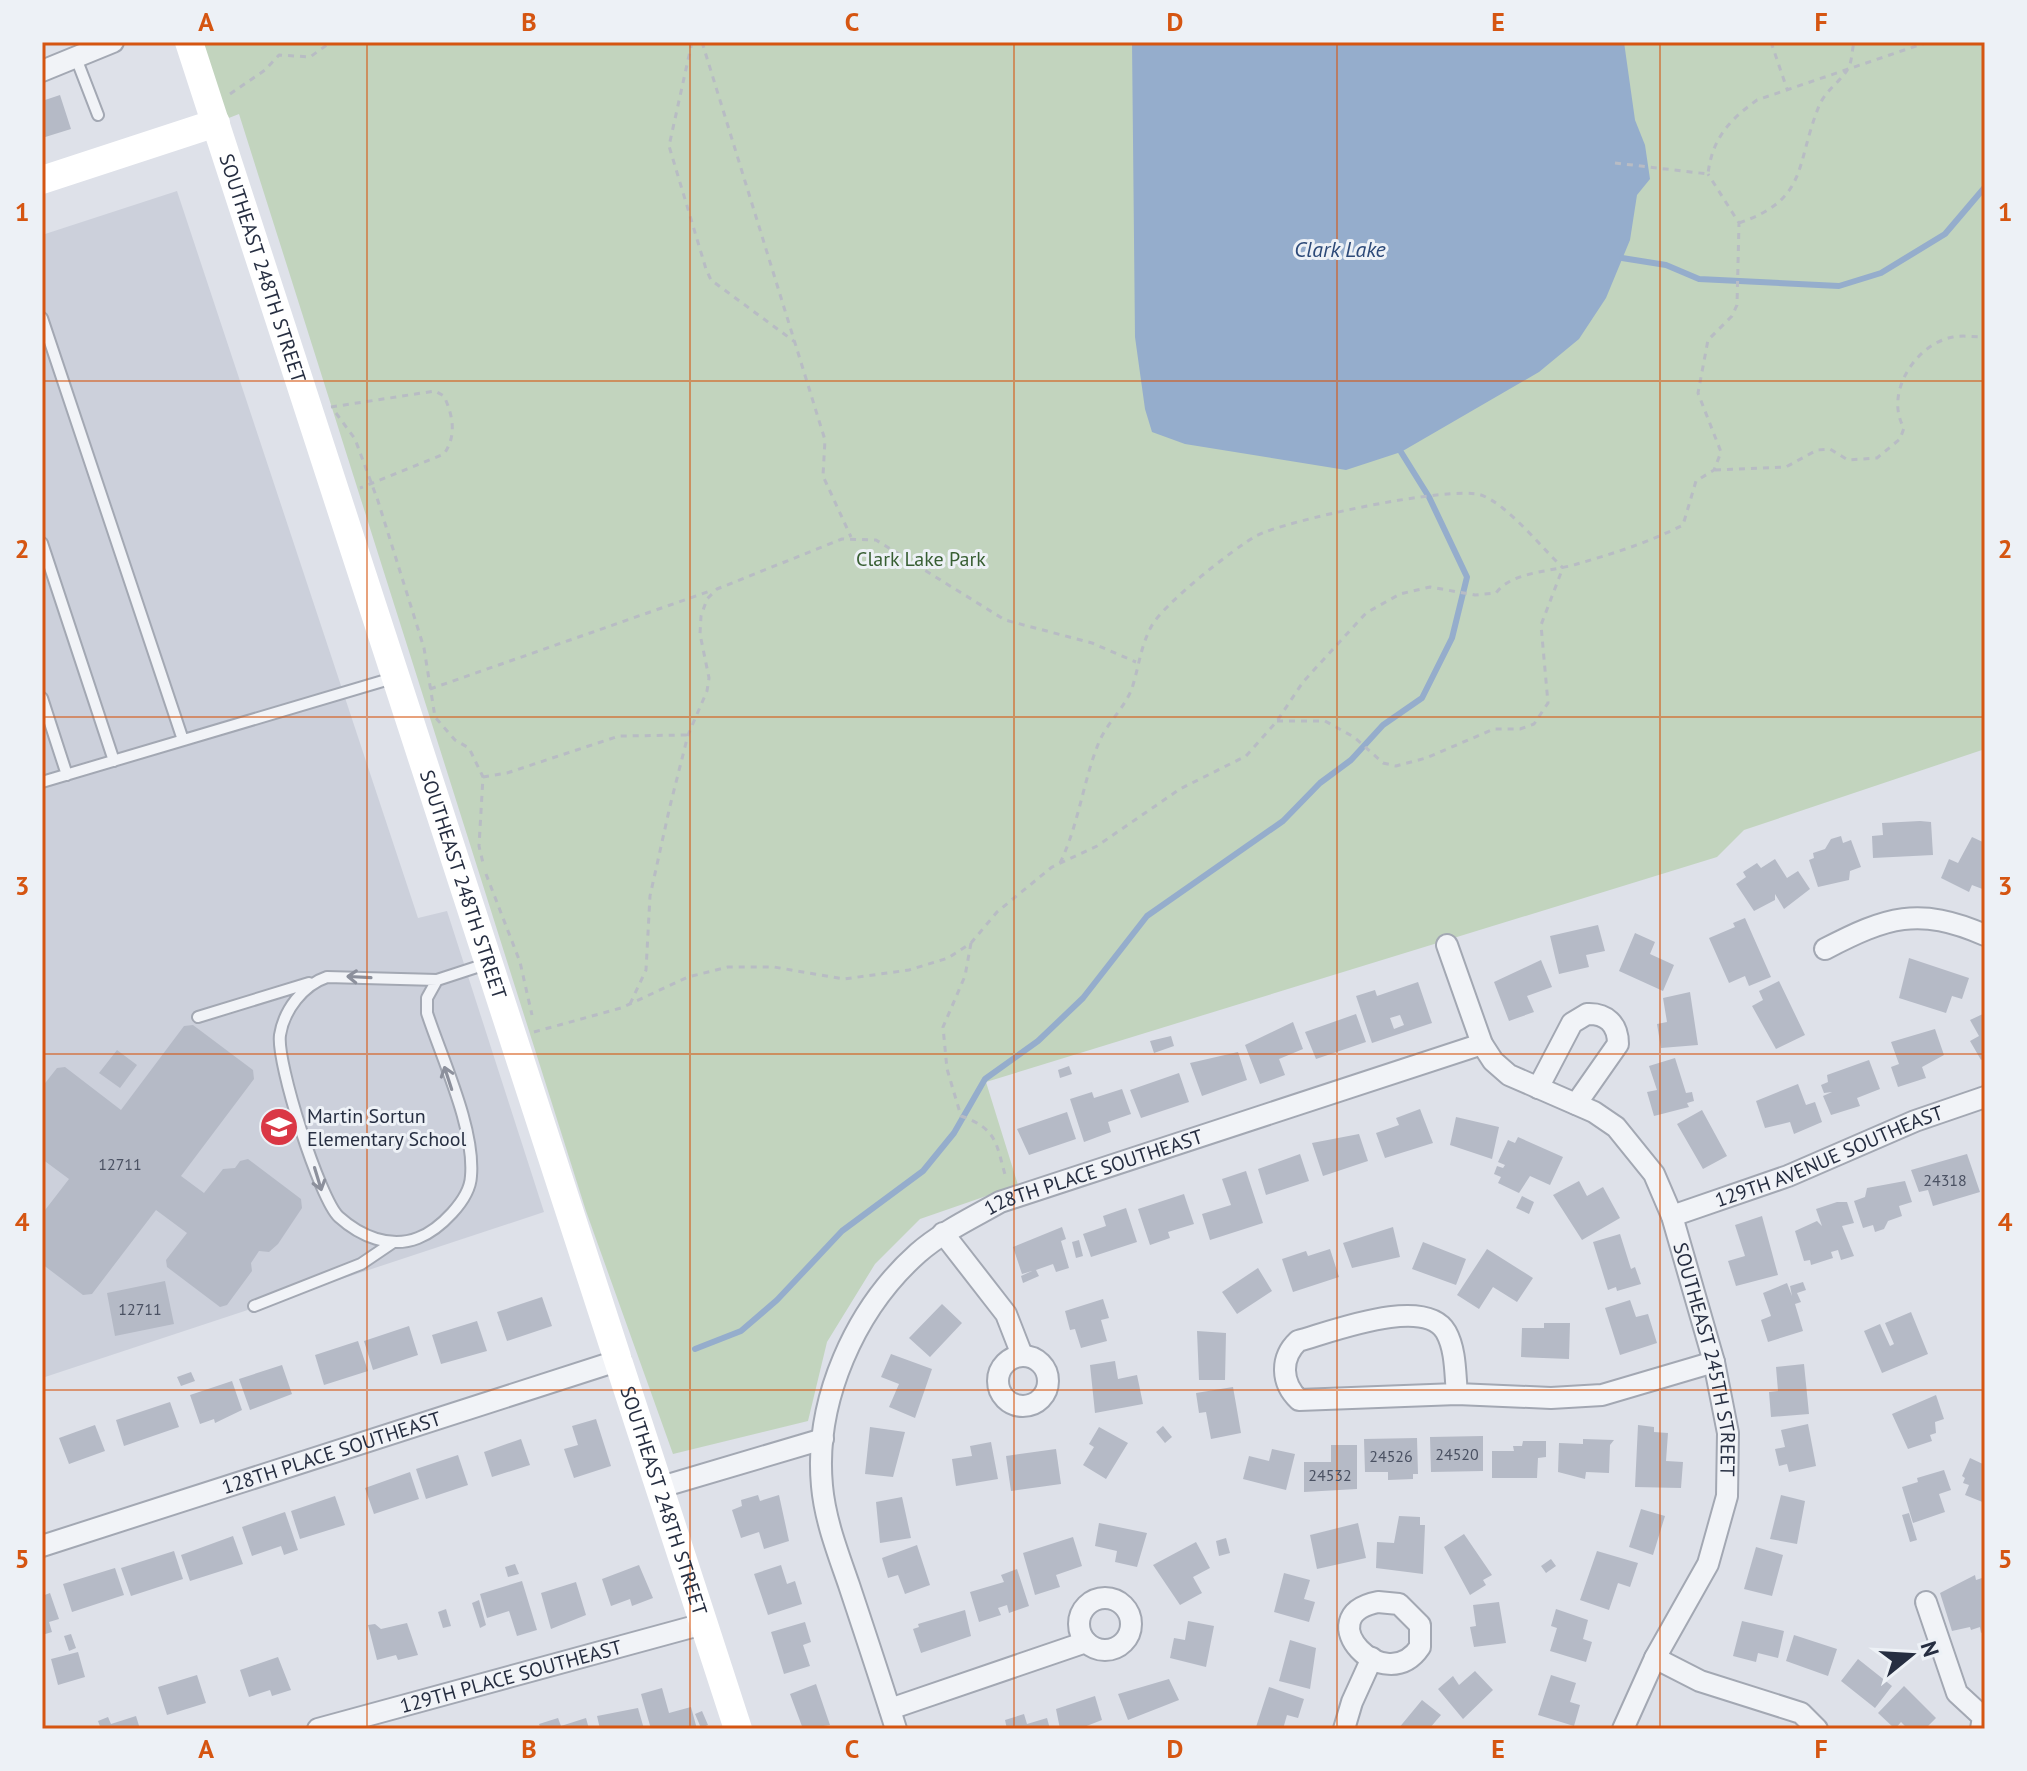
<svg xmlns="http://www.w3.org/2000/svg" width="2027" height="1771" viewBox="0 0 2027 1771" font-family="'PT Sans',sans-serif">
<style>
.built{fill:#ccd0db}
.green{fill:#c2d4be}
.water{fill:#95adcc}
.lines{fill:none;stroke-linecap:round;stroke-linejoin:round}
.stream{stroke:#95adcc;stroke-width:6}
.building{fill:#b5bac6;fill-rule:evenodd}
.lane-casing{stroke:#a3a8b3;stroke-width:14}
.street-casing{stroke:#a3a8b3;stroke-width:24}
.path{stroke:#b8bcc4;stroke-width:3;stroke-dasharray:6 6;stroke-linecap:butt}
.lane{stroke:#f1f3f7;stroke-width:10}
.street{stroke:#f1f3f7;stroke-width:20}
.secondary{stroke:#fff;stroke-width:28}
.oneway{stroke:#8c909c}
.grid{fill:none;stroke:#d55511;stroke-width:2;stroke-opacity:0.55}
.labels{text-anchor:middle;stroke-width:6;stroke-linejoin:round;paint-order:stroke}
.number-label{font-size:16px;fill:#4a5162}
.street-label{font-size:20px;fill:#262e41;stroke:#edf1f6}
.park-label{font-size:20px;fill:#375e32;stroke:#edf1f6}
.poi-label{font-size:20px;fill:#262e41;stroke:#edf1f6;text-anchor:start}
.water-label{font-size:22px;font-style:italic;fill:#2c4978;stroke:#edf1f6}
.neatline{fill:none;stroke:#d55511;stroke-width:3}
.grid-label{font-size:26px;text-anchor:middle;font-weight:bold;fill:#d55511}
</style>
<rect width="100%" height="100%" fill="#dee1e9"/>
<!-- built -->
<path class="built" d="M177,191l241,727 29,-7 97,301 -502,166v-1143z"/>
<!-- green -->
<path class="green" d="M189,42h1796v707l-241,81 -27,27 -731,225 32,103 -98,34 -45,45 -48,78 -19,79 -135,33 -87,-243 -347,-1097 -23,9z"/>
<!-- water -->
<path class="water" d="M1132,42h492l11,78 10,25 5,34 -13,16 -7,45 -24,58 -27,41 -40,33 -138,80 -55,18 -161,-26 -33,-12 -7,-23 -10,-72z"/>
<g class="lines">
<!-- stream -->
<path class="stream" d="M1622,258l44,7 33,14 140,7 42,-13 64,-39 40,-47
M695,1349l46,-18 36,-31 65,-69 81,-60 31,-38 31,-54 53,-38 45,-43 64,-82 136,-95 37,-38 31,-23 32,-35 39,-27 30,-60 15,-61 -38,-80 -28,-45"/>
</g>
<!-- building -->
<path class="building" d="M60,95l11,34 -29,9v-37z
M1920,821l11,1 2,33 -60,3 -1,-22 11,-1 -1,-12z
M1841,836l2,7 8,-3 10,27 -11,4 -1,9 -31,7 -9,-27 5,-2 -1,-5 12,-4 6,-10z
M1972,837l13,6v47l-13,-5 -3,7 -28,-14 8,-19 9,4z
M1775,859l12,19 11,-7 12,18 -26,20 -9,-15v6l-21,11 -18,-27 10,-7 -3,-5 14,-9 4,5z
M1745,918l26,59 -22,9 -4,-10 -16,7 -20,-45 26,-11 -2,-4z
M1598,925l7,26 -19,4 3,12 -30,7 -9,-38z
M1635,933l20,9 -5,12 24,11 -11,26 -44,-20z
M1909,958l60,20 -7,21 -10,-3 -6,17 -47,-15z
M1541,960l11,27 -25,9 7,16 -25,9 -15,-39z
M1779,981l26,54 -29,14 -24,-43 11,-6 -4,-9z
M1418,982l14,41 -60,20 -16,-47 19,-6 2,6zM1400,1015l4,10 -10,4 -4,-11z
M1690,992l8,53 -37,3 -4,-24 10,-2 -4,-24z
M1985,1013v45l-4,2 -11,-19 9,-5 -9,-16z
M1356,1014l10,28 -50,17 -11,-27z
M1293,1022l10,27 -24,10 6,16 -25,9 -15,-39z
M193,1025l60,45 1,9 -73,97 23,17 19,-24 12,-1 5,-7 8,-2 53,40 1,9 -24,36 -9,8 -10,-1 -8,12 1,8 -25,34 -7,2 -53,-40 -1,-7 21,-27 -31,-23 -64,84 -9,1 -41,-31v-50l27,-35 -27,-20v-72l15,-19 8,-1 56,43 63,-84z
M1935,1029l9,26 -22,12 4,11 -28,9 -7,-20 8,-3 -8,-22z
M1171,1036l3,10 -20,7 -4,-12z
M117,1050l20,15 -17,23 -21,-15z
M1238,1052l9,28 -45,16 -12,-33z
M1675,1058l11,35 6,-1 2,9 -7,2 2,4 -35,9 -7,-24 10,-2 -8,-24z
M1869,1060l11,29 -23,9 3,8 -29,9 -8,-19 9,-4 -8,1 -3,-8 7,-3 -1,-7z
M1069,1066l3,8 -12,4 -2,-8z
M1179,1073l10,29 -48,16 -11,-28z
M1798,1084l8,21 9,-3 7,20 -28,12 -4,-12 -25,6 -9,-27z
M1122,1089l9,25 -23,8 3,10 -27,10 -14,-43 22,-7 2,6z
M1420,1109l13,34 -48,15 -9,-25 23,-8 -3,-7z
M1702,1110l25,46 -24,13 -26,-45z
M1067,1112l9,27 -47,16 -12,-26z
M1456,1117l43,10 -7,32 -42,-14z
M1359,1134l9,27 -45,15 -11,-33z
M1518,1137l45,20 -13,28 -20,-9 -11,17 -21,-10 3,-6 -7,-3 3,-8 6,2 2,-3 -7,-3 10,-22 7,3z
M1300,1154l9,27 -43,14 -8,-26z
M1967,1154l13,38 -47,14 -5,-16 -9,2 -8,-22z
M1246,1171l17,52 -53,17 -8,-26 29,-9 -9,-26z
M1579,1181l8,15 16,-9 17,31 -38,22 -29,-45z
M1905,1181l7,21 -13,4 3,10 -14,5 -4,8 -9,3 -2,-7 -10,3 -9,-27 11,-4 2,-9z
M1184,1194l10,30 -26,8 2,6 -20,7 -12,-36z
M1522,1196l12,6 -5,12 -13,-6z
M1837,1202h10l7,21 -12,3 12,30 -13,4 -3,-10 -7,2 2,6 -22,7 -1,-5 -6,1 -9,-30 22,-10 5,5 -6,-17z
M1126,1208l11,34 -46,15 -8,-23 23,-8 -3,-10z
M1762,1216l16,59 -42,11 -8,-25 17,-5 -10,-31z
M1062,1227l4,12 -5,2 8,27 -13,4 -3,-8 -17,6 3,6 -16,7 -2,-7 11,-5 -10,3 -9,-27z
M1393,1227l7,30 -48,11 -9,-25z
M1620,1234l11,35 4,-2 6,17 -24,7 -1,-4 -8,3 -15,-48z
M1079,1240l4,16 -7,2 -4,-16z
M1423,1242l43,17 -10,26 -44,-16z
M1330,1249l9,28 -46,15 -11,-33 24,-8 2,5z
M1487,1249l46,29 -16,24 -24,-15 -14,22 -22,-14z
M1258,1268l14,23 -35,23 -15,-22z
M165,1281l9,43 -59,12 -8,-43z
M1803,1282l3,8 -9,3 4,9 -6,2 8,27 -35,11 -7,-22 10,-4 -8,-23 24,-10 5,13 -2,-10z
M542,1297l10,29 -45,15 -10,-29z
M1103,1299l6,19 -8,2 6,21 -26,7 -6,-19 -5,1 -5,-19z
M1630,1300l6,17 12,-3 9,29 -37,12 -15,-47z
M942,1304l20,19 -32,34 -21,-19z
M1911,1312l17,42 -46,19 -18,-42 16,-7 10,22 4,-2 -9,-21z
M477,1321l10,30 -46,13 -9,-29z
M1544,1323h26l-1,36 -48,-2 1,-29h22z
M409,1326l9,29 -45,15 -9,-29z
M1197,1331l29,2 -1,47h-26z
M358,1341l10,30 -44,14 -9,-30z
M891,1354l41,15 -17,49 -26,-11 10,-23 -18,-7z
M1115,1361l3,18 19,-4 6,29 -48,9 -5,-48z
M1804,1364l5,50 -38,3 -2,-25 9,-1 -2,-24z
M282,1365l10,29 -42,16 -11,-31z
M191,1372l4,9 -14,5 -4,-9z
M232,1381l10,29 -27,13 -1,-4 -14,5 -10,-29z
M1233,1387l8,46 -30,6 -5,-27 -7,1 -3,-20z
M1936,1395l8,24 -9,3 1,11 -6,2 2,6 -24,8 -16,-35z
M170,1402l9,25 -55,19 -8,-26z
M596,1419l15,47 -37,12 -10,-29 14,-4 -6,-19z
M1808,1424l8,42 -27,6 -2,-8 -8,2 -4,-17 10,-2 -4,-17z
M95,1425l10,26 -36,13 -10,-26z
M1638,1425l16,2v5l14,1 -2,28 17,1 -2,26 -46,-1z
M1163,1426l9,11 -7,6 -9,-11z
M870,1427l35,5 -12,45 -28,-3z
M1099,1427l29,16 -22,36 -23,-14 11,-18 -5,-3z
M1483,1436v35l-52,1 -1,-35z
M1417,1438l1,36h-5v5l-25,1v-8h-23l-1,-33z
M521,1439l9,26 -38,12 -8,-25z
M1583,1439l31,1 -4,5 -1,28 -23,-1 -1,7 -27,-7 1,-29 24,1z
M1523,1441h23v16l-8,1 -1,20h-45v-27h22l-1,-5h9z
M991,1442l7,37 -42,7 -4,-27 20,-3 -2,-10z
M1331,1445h26v44l-53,3v-30h27z
M1056,1449l5,35 -50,7 -5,-35z
M1272,1449l23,5 -9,36 -43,-11 6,-23 20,5z
M458,1455l10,30 -42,14 -10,-30z
M1970,1458l15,7v38l-20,-8 4,-10 -6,-2 2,-5 -3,-2z
M1944,1470l7,20 -12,4 6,18 -32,11 -11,-36 16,-5 -1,-4z
M410,1472l9,27 -45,15 -9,-26z
M758,1495l2,6 19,-6 10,46 -25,8 -5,-17 -18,6 -9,-28 10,-4 -1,-6z
M1781,1495l24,6 -8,43 -27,-5z
M335,1496l10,29 -45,14 -9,-28z
M902,1497l9,41 -31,5 -4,-41z
M1641,1509l24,7 -12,39 -24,-8z
M285,1512l13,38 -14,5 -3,-9 -29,10 -10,-29z
M1909,1513l8,27 -7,2 -8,-27z
M1399,1516l21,1v8h5l-2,49 -47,-6 1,-26 17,1z
M1099,1523l48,10 -10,34 -22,-5 2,-11 -22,-5z
M1358,1523l8,35 -49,11 -7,-34z
M1464,1534l28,41 -9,5 3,5 -16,10 -26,-48z
M233,1536l10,28 -53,17 -9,-26z
M1073,1537l9,29 -26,9 4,12 -25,8 -12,-42z
M1226,1538l4,15 -11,3 -3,-15z
M1196,1542l14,26 -17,9 9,16 -22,12 -27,-40z
M917,1545l13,40 -25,9 -7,-19 -10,3 -6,-20z
M1756,1547l27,8 -11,41 -28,-7z
M174,1551l9,28 -52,17 -10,-28z
M1597,1551l41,12 -8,24 -12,-4 -9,27 -29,-10z
M1551,1559l5,7 -10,7 -5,-7z
M515,1564l4,10 -11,3 -3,-10z
M639,1565l14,33 -21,8 -2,-7 -19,7 -9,-27z
M781,1565l6,19 8,-3 7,23 -34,11 -14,-41z
M115,1568l9,27 -52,17 -9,-28z
M1017,1569l12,37 -20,7 -2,-8 -9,3 3,7 -22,7 -9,-30 34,-10 -3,-7z
M1284,1573l26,7 -6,19 11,3 -6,20 -35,-10z
M1975,1575l1,5 9,-3v54l-4,2 -1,-6 -9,3 -1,-3 -18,4 -12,-38z
M522,1581l15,49 -20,6 -8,-25 -22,7 -7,-24z
M576,1582l10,33 -35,14 -10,-36z
M50,1593l9,26 -10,3 3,10 -10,3v-39z
M479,1600l7,25 -6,3 -8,-25z
M1499,1602l7,41 -32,4 -4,-20 6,-1 -3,-21z
M446,1609l5,17 -8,2 -5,-16z
M1556,1609l32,11 -5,19 9,3 -6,20 -36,-11 7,-23 -6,-2z
M965,1610l6,26 -50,17 -8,-24 6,-2 -1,-3z
M1188,1621l26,5 -8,41 -36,-9 4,-20 11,2z
M1742,1621l42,10 -6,27 -20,-5 -2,9 -23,-6z
M805,1622l6,20 -8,3 7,21 -26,8 -13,-42z
M407,1623l11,32 -20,5 -2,-5 -19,5 -9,-35 7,-1 6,5z
M71,1634l5,14 -7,3 -5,-15z
M1794,1635l43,14 -9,27 -42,-15z
M1290,1640l26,8 -6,41 -31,-8z
M78,1652l7,25 -27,8 -7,-26z
M278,1657l13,33 -19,6 -2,-6 -21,7 -9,-27z
M1858,1659l34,27 -17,22 -34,-27z
M1475,1671l18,19 -30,29 -25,-30 15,-13 6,9z
M197,1675l9,28 -39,12 -9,-28z
M1551,1675l25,8 -6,19 10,3 -6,21 -36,-11z
M1169,1679l10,21 -51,20 -10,-26z
M816,1684l14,41 -27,4 -13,-35z
M1904,1686l32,32 -11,11h-17l-7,-7 -6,7 -17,-16z
M1269,1687l35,12 -6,19 -11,-3 -4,14 -27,-2z
M662,1688l7,25 22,-6 6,22h-46l-10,-35z
M1095,1696l7,24 -18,7 -24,2 -4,-20z
M1422,1700l19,15 -12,14h-31z
M638,1708l6,21h-44l-3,-13z
M702,1711l6,14 -7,3 -6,-14z
M1024,1714l3,10 20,-6 3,11h-43l-2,-9z
M136,1716l4,13h-39l-3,-8 10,-4 3,7z
M558,1718l3,8 25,-8 3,11h-48l-2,-5z"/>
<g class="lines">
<defs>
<path id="lane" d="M76,58l22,57
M42,318l141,422
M42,543l72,218
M42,698l25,77
M42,782l351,-104
M437,980l-10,18v15c15,46 48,115 44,163 -1,24 -32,54 -53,62 -28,11 -58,-2 -79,-21 -19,-17 -63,-155 -59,-182 4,-25 23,-50 47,-58l110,3 49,-16
M198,1017l111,-34
M254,1306l107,-42 31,-21"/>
<g id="street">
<path d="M42,71l71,-29"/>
<path id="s1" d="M1447,945l35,99 11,17 16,14 85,37 22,15 38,47 18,42 42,146 14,71 -1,63 -19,68 -53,94 -32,71"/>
<path d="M1825,949c62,-32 93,-43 160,-14"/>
<path d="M1538,1088l34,-65 15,-9c19,-1 31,10 31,30l-42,60"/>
<path id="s2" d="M1672,1216l116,-40 127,-55 70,-24"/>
<path d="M943,1233l63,81 16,41"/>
<circle cx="1023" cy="1381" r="25"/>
<path d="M1457,1394c-2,-20 -1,-44 -11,-62 -21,-37 -115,0 -148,9 -18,17 -17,42 1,59l158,-6 94,4 51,-3 112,-33"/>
<path d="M661,1487l162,-48"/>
<path id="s3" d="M42,1546l578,-186"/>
<circle cx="1105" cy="1624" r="26"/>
<path d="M1378,1602l21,2 21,21v22c-35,52 -113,-31 -42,-45z"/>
<path d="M1926,1602l31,91 26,24 -2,12"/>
<path d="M1655,1658l45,23 101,32 16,16"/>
<path d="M890,1709l196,-67"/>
<path id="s4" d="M318,1729l385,-105"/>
<path id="s5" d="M896,1729c-15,-48 -31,-96 -47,-144 -11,-32 -24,-65 -27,-99 -8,-85 33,-177 96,-233 24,-21 54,-35 82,-51l482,-158"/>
<path d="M1344,1729l8,-27 20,-44"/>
</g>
</defs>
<!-- lane casing -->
<use href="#lane" class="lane-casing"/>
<!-- street casing -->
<use href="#street" class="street-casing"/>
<!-- path -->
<path class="path" d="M692,42l-23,104 37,123 5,11 84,62
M702,42l123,398 -2,36 28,61
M1771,42l16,47
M230,94l35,-24 14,-15 31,2 21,-15
M1615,163l93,11c4,-35 21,-54 49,-74l171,-58
M1739,223c70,-24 56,-58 80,-117 7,-17 24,-26 30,-39 3,-7 3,-17 5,-25
M331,407l104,-16 9,5c9,20 13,39 0,58l-84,34
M336,413l19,26 23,62 46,147 11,69 20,23 14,8 14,29 -4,69 4,17
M1715,470l71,-3 31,-17 13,-1 18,11 29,-2 23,-19 4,-11c-20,-34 11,-84 49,-91 10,-2 22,0 32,0
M430,689l283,-99
M1277,721h48l29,16 29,26 13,3 30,-8 68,-29h26l14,-5 14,-21 -7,-78 21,-55
M483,777l24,-4 112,-37 69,-1
M1060,863c19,-39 23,-82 39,-121 9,-21 28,-36 34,-57 6,-20 8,-39 18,-58 11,-22 82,-78 105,-91 30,-16 195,-51 225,-41 26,9 61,53 82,73
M486,874l34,88 12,53
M971,943l-6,33 -22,51 4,42 14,47c37,13 35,28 45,62
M630,1004l16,-34 4,-74 20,-90 18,-71 19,-44 2,-13 -9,-44 1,-18 6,-17 10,-10 125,-50 34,1 129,80 87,23 44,19
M534,1032l87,-24 67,-31 40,-10h46l70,12 65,-9 39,-12 23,-15 26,-31 55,-45 45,-21 83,-57 66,-33 31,-35 26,-39 63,-69 34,-19 30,-7 45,8 21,-2c16,-22 56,-21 81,-29 35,-10 73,-22 106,-39l13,-44 18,-11 7,-18 -23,-59 10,-53 24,-24 5,-11 2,-82 -31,-49"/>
<!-- lane -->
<use href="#lane" class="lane"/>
<!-- street -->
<use href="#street" class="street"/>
<!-- secondary -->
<g class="secondary">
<path id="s6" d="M189,42l549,1687"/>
<path d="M42,180l174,-57"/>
</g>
</g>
<!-- one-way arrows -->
<defs><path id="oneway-shaft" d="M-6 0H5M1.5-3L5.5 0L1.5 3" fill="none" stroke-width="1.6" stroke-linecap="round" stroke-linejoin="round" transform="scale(2)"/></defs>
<g class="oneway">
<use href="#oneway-shaft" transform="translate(359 977) rotate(-177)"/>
<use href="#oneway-shaft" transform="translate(448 1078) rotate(-108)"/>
<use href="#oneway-shaft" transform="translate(318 1179) rotate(73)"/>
</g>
<!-- grid -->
<path class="grid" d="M367,42v1687M690,42v1687M1014,42v1687M1337,42v1687M1660,42v1687M42,381h1943M42,717h1943M42,1054h1943M42,1390h1943"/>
<!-- icons -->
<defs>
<symbol id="school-disc" viewBox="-11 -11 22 22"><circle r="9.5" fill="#da3745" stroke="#edf1f6"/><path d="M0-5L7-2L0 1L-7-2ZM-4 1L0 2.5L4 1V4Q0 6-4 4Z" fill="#fff"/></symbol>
</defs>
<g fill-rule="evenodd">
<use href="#school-disc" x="257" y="1105" width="44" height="44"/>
</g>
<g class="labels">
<!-- number labels -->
<g class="number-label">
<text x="120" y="1170">12711</text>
<text x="1945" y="1186">24318</text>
<text x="140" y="1315">12711</text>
<text x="1457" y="1460">24520</text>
<text x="1391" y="1462">24526</text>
<text x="1330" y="1481">24532</text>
</g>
<!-- street labels -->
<g class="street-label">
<text dy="7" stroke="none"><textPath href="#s6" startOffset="238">SOUTHEAST 248TH STREET</textPath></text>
<text dy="7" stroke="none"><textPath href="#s6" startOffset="886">SOUTHEAST 248TH STREET</textPath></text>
<text dy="7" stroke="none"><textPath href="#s2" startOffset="168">129TH AVENUE SOUTHEAST</textPath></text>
<text dy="7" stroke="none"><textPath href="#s5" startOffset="710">128TH PLACE SOUTHEAST</textPath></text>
<text dy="7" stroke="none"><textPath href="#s1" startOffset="520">SOUTHEAST 245TH STREET</textPath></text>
<text dy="7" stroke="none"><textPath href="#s3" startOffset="304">128TH PLACE SOUTHEAST</textPath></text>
<text dy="7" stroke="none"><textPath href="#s6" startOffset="1534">SOUTHEAST 248TH STREET</textPath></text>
<text dy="7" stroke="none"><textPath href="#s4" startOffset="200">129TH PLACE SOUTHEAST</textPath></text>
</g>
<!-- park labels -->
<g class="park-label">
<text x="921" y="566">Clark Lake Park</text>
</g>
<!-- poi labels -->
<g class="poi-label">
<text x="307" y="1123">Martin Sortun<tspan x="307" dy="23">Elementary School</tspan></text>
</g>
<!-- water labels -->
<g class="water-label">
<text x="1340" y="257">Clark Lake</text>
</g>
</g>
<!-- border -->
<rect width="2027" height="1771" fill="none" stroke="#edf1f6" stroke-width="88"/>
<!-- north arrow -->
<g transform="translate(1911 1655) rotate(72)" stroke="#edf1f6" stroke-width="6" paint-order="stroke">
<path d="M0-6L14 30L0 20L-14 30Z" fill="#262e41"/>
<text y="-12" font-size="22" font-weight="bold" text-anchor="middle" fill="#262e41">N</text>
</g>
<rect x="44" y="44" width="1939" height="1683" class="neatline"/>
<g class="grid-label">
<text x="206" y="31">A</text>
<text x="529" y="31">B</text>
<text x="852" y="31">C</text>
<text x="1175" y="31">D</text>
<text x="1498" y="31">E</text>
<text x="1821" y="31">F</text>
<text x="22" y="221">1</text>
<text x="2005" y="221">1</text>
<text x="22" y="558">2</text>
<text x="2005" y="558">2</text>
<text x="22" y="895">3</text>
<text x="2005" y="895">3</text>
<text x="22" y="1231">4</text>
<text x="2005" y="1231">4</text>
<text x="22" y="1568">5</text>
<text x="2005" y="1568">5</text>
<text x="206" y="1758">A</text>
<text x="529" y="1758">B</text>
<text x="852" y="1758">C</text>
<text x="1175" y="1758">D</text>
<text x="1498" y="1758">E</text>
<text x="1821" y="1758">F</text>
</g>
</svg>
